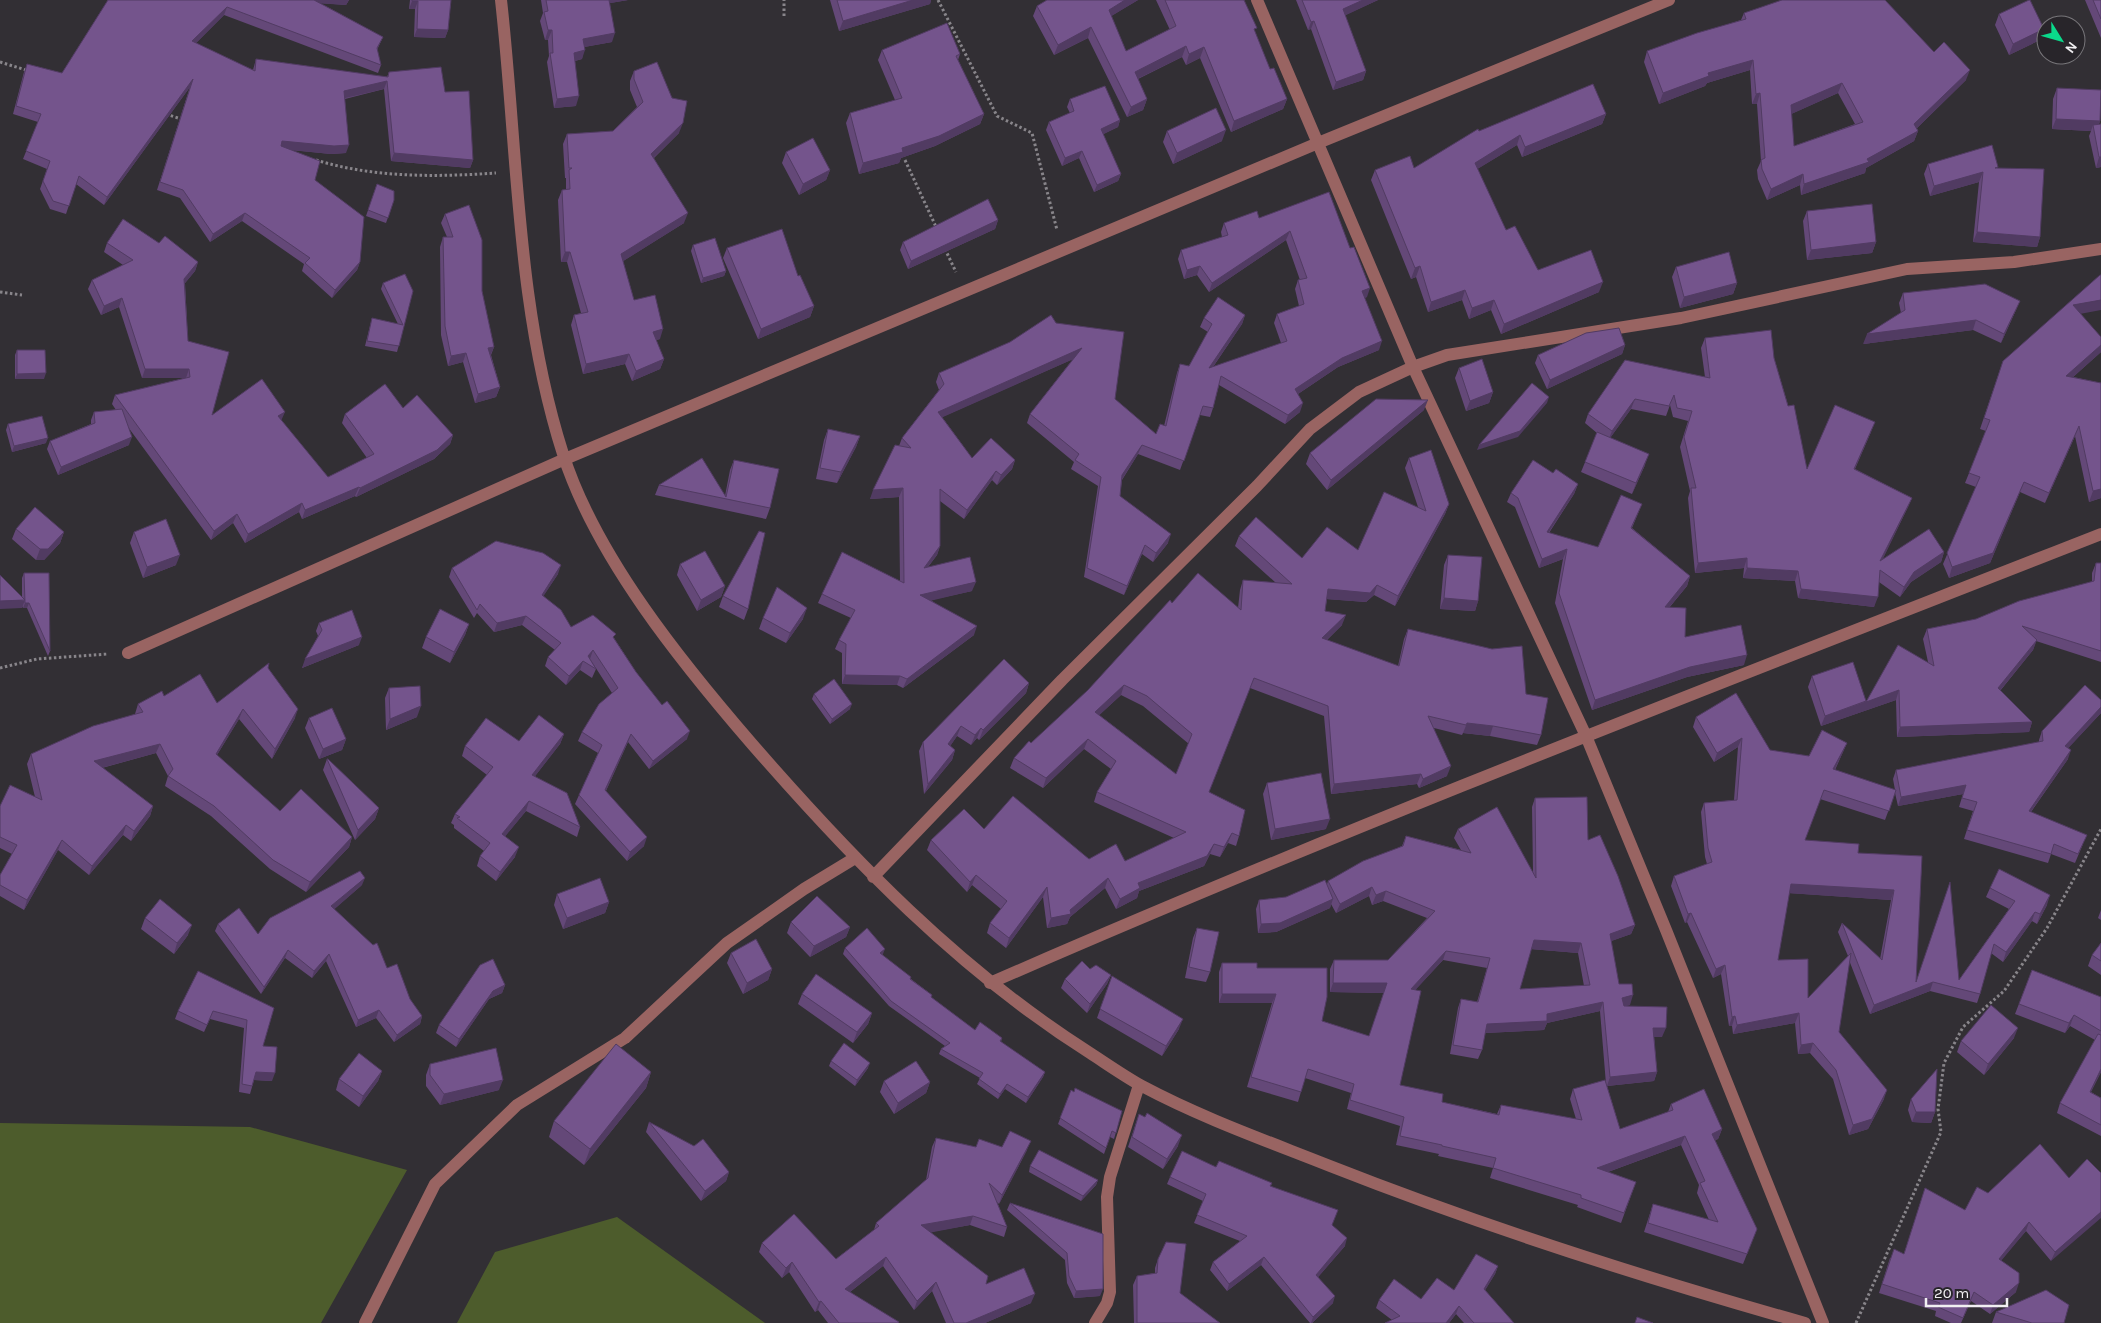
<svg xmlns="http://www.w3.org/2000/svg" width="2101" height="1323" viewBox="0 0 2101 1323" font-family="Karla,sans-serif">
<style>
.green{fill:#4d5c2c}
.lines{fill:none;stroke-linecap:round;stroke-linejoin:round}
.path{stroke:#88858a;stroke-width:3;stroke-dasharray:2.5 2.5;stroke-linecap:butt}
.minor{stroke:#996462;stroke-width:12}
.wall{fill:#644878;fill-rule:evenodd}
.shaded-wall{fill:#513b62}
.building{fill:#74548c;stroke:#513b62;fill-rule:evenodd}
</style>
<rect width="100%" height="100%" fill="#322f34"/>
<!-- green -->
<path class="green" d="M0,1123l250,4 157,43 -86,153h-321z
M617,1217l148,106h-308l38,-71z"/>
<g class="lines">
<!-- path -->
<path class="path" d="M938,0l59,116 35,17 25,97
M784,16v-16
M0,62l29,9
M166,114l18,6
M316,160c58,18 121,17 180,13
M905,160l32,69
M945,249l11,23
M0,292l22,3
M0,668l37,-9 71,-5
M1856,1323l85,-191 -3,-23 6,-46 19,-36 41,-36 43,-63 54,-99"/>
<!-- minor -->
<path class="minor" d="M501,0c17,152 15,307 62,454 33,103 119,209 189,290 101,116 207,226 338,309 17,11 34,23 52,33 60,32 125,55 188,80 155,61 315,112 475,157
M1257,0l156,367 173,369 80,194 157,393
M128,653l437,-194 753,-316 351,-143
M873,877l189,-197 195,-194 53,-57 49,-37 54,-25 34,-12 234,-37 226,-49 107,-7 87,-13
M990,983c366,-160 739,-303 1111,-449
M365,1323l70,-139 82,-79 108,-67 102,-95 77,-54 51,-31
M1095,1323l12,-20 3,-11 -3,-95 3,-20 29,-92"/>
</g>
<!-- wall -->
<path class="wall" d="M108,0h241l-3,5 -26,-2 63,34 -6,13 4,15 -3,8 -154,-58 -28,28 57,27 3,-11 131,18 2,-5 56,20 28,68 -3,8 -79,-7 -7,-72 -39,10 1,54 -15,1 -39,-4 23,30 45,82 -3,8 -25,28 -30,-27 2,-7 -62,-43 -32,21 -30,-44 -23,-8 33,-103 -86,118 -28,-21 -10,30 -16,-5 -10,-20 7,-20 -24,-10 15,-37 -25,-8 11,-42 3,-8 35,9z
M410,0h41l-3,30 -3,8 -31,-1 1,-28h-6z
M541,0h87l-18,3 2,39 -28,5 -2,12 -7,2 1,45 -22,2 -7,-46 2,-6 -1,-16h-3l-5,-19 3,-8z
M830,0h101l-1,4 -91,27z
M1047,0h91l-27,16 15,35 44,-21 -14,-30h88l11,33 15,36 17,30 -4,10 -52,23 -31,-74 -14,7 -4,-8 -44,22 9,20 -4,11 -16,7 -39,-79 -34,17 -21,-39 4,-10z
M1296,0h82l-33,15 21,56 -3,9 -30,10 -22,-61 -3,1z
M2085,0h16v38z
M1744,13l190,39 32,28 -49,48 1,3 -4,10 -48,27 -1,5 -64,22 -1,-10 -33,15 -9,-21 -1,-9 4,-9 -4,-57h-5l-2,-34 -43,13 -2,3 -46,18 -15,-42 3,-11 94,-31zM1838,93l17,31 -61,22 -3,-32z
M1999,14l45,15 -4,11 -31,15 -14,-30z
M882,50l78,4 -2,6 26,54 -4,10 -45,22 -34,12 -2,5 -40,11 -13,-51 4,-10 45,-13 -17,-40z
M634,71l45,62 -25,25 30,65 -61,38 11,39 26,39 -4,1 8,19 -4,10 -28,12 -7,-17 -42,10 -12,-49 3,-10 7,-2 -14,-51h-6l-3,-62 4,-10h4v-12h-1l-2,-34 4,-10 46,-3 24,-24 -7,-17v-9z
M2057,88l43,33 -1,3 2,43 -5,1 -7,-32 2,-5 -39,-2 1,-30z
M1070,99l50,21 -2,7 -15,7 18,40 -3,7 -24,11 -15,-34 -17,8 -16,-36 3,-8 21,-9 -3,-6z
M1606,114l-4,10 -80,33 -5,-12 -40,24 29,61 32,40 61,22 -98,42 -10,-24 -22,9 -7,-19 -34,12 -12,-35 -5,2 -40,-99 4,-10 39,-2 65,-37z
M1167,131l55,10 -49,23 -10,-22z
M786,152l44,18 -4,10 -27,15 -17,-32z
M1928,164l70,4 42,69 -3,10 -64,-5 6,-60 -49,14 -6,-22z
M377,184l17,16 -8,23 -20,-7z
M1329,192l38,105 -3,1 15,52 -41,17 -40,27 2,18 -15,12 -66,-39 -6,23 -3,9 -10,-2 -20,55 -42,-16 -16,26 -2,16 48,47 -15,19 -11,-8 -18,41 -40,-18 14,-91 -27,-17 3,-7 -47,-39 3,-9 43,-55 -131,58 30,41 43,2 -3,9 -15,16 -5,-5 -28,39 -24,-18v45l-3,9 -9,12 44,24 -41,9 43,35 -71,53 -6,-3 -55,-1v-31l-7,-4 4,-9 12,-22 -33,-15 4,-9 78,-13 -1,-84 -29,2 29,-53 3,-8 37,-48 -3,-8 3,-9 117,-50 59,76 41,35 8,-8 13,-53 3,-9 9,2 19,-34 -8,-5 4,-9 41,-3 -3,9 -29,43 68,-24 -7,-20 3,-9 22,-8 -4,-17 3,-9h2l-14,-40 -77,52 -12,-17 -13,4 -6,-20 3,-9 41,-13 -1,-5 3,-9 35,-5z
M1807,211l69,31 -4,11 -65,7 -4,-39z
M445,214l37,77 12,56 -3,8 9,32 -4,10 -21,6 -12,-41 -15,4 -7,-31 -1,-88 3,-10h4l-6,-14z
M998,220l-3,9 -87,40 -8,-19 3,-8z
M107,243h52l39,19 -3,9 -10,12 3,58 24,74 69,5 47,57 39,-19 -25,-35 3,-9 58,-6 50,27 -3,9 -16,15 -78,38 -1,-1 -53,23 -3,-7 -54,31 -12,-20 -22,17 -83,-113 1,18 -71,30 -11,-26 3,-8 41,-17v-4l3,-8 22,-2 -4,-6 3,-9 70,-17h-43l-23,-71 -18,8 -13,-26 4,-9 31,-15 -19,-13z
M693,245l33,26 -2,5 -23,7 -10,-32z
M727,248l71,28 16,30 -4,11 -52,22 -35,-81z
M1676,267l61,16 -4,11 -53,14 -8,-31z
M383,283l30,8 -16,61 -32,-6 7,-28 26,6 -17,-35z
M1903,293l117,8 -4,9 -15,33 -28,-13 -110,14 38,-31 -2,-10z
M2080,314l21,23v15l-28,25 28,6v115l-12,4 -14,-66 -30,67 -25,-11 -30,71 -41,15 -6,-14 33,-77 -11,-4 21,-52 -6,-2 23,-68z
M1705,338l69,20 33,111 64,-37 -16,37 57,29 -4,9 -26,53 62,-8 -3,10 -30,20 -11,15 -21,-15 -5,25 -76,-9 -3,-17 -52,-3 1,-10 -49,5 -7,-75 2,-7 -10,-44 8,-26 -15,-4 -3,-12 -4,11 -35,-7 -21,29 35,27 -13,29 -51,-22 16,-39 -12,-10 3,-9 117,-37 -4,-29z
M1625,345l-3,9 -75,35 -12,-26 3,-8z
M17,350l27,29h-29v-24z
M1459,368l34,24 -4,11 -23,8 -11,-33z
M1424,410l-97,80 -21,-26 4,-11z
M8,424l38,19 -34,9 -6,-22z
M828,429l32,7 -4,11 -19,36 -21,-4 8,-39z
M1409,458l40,46 -4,10 -50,92 -21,-11 -8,7 -39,-3 -2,12 17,14 -15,15 71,26 6,-27 4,-10 118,65 15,41 -4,10 -47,-9 -27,-3 -1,2 -28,-7 13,48 -28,12 -2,-4 -86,10 -7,-78 -74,-28 -41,104 30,44 -3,10 -8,-3 -8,14 -10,-3 -6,12 -65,25 -2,7 -21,11 -11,-21 -35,29 -3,7 -20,4 -4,-31 -37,51 -19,-15 3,-10 11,-14 -29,-24 -5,7 -40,-42 4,-10 53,-11 105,30 36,2 49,-23 -80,-36 3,-10 14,-23 -27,-20 -41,39 -33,-20 4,-10 17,-15 57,-53 84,-87 66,5 2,-18 3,-10 33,3 -41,-37 4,-10 63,22 56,-8 60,-43 -13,-39zM1121,695l22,11 46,38 -13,30 -77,-59z
M734,460l36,48 -4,11 -111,-24 4,-10 66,11 5,-26z
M1553,473l25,11 -4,10 -25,39 49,14 44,-43 -10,24 58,48 -3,10 -18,22 16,29 59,28 -57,12 -95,33 -37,-107 8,-44 -24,9 -24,-61 -8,-5 4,-9z
M16,529l48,3 -4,11 -16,17h-8l-24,-21z
M134,532l42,33 -33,13 -13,-35z
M1448,555l30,46 -3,10 -35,-2 4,-44z
M2096,563h5v99l-65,-21 -3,9 -33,41 32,31 -3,10 -132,5 -1,-37 -75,26 -13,-39 4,-11 54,25 62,-39 -5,-23 4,-10 49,-10 116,-37v-9z
M680,564l45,22 -4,11 -24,14 -20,-36z
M452,568l106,6 -15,22 28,31 43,11 22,34 51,67 -38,30 -21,-27 -22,49 38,55 -17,15 -52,-57 4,-9 19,-42 -20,-12 4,-9 30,-39 -22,-34 6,10 -4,9 -12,-8 -14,15 -21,-19 3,-9 7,-7 -33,-25 -28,7 -17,-19 -3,5 -25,-41z
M24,573l26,78 -2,5 -21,-48h-4v-2l-1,2v-30z
M723,596l25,13 -4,11 -25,-13z
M763,618l40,1 -17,24 -27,-14z
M319,623l40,22 -57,23 16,-32 -2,-5z
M469,624l-4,11 -15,28 -28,-15 4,-11z
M268,668l27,50 -23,41 -33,-40 -22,36 63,56 72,26 -3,10 -43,45 -36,-23 -59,-53 -46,-30 3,-10 -12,-23 -54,15 51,38 -3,10 -19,25 -8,-6 -34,40 -31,-25 -34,60 -24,-14v-21l12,-21 -12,-6v-42l35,-9 -8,-33 4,-10 104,-40 3,-10 26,-8 53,7z
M1029,683l-3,10 -47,47 -2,-2 -6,7 -14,-9 -7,10 5,4 -3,10 -28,34 -5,-43 4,-9z
M389,688l28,29 -31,13 -1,-32z
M814,694l36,15 -20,15 -18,-25z
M2101,700v13l-33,35v11l-37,53 52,32 -8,19 -24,-9 -3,9 -84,-24 9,-28 -14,-4 4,-13 -65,12 -3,-13 -10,27 -65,-21 -15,41 53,13 64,3 -6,126 43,-2 50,-71 -23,-12 4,-9 57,17 -10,19 -5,-3 -29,41 -12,-9 -11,41 -3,9 -47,-12 -60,23 -21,-54 -10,72 45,67 -16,30 -19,6 -16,-56 -23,-26 -12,1 -3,-31 -62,11 -1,-8h-3l-8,-52 -8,4 -26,-56 -2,1 -14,-37 3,-10 33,-12 -2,-7 -4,-45 3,-9 30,-3 4,-53 -24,15 -21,-35 3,-10 74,33 39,6 38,-13 -12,27 60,20 -2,-11 3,-9 143,-28v-2l3,-9zM1789,893l102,7 -11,59 -38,-36 -4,9 10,24 -40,42 -30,-38z
M309,718l37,21 -4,11 -23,9 -14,-31z
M564,734l-4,10 -25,32 45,51 -3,10 -51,-26 -21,25 10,21 -19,24 -19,-15 3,-10 4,-5 -30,-23v-3l-3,-2 4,-9 32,-39 -25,-19 3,-10 54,-5z
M327,759l52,49 -4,11 -20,21 -32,-70z
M1267,783l59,46 -55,11 -8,-46z
M1535,798l53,42 47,85 -4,9 -20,7 8,43 11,21 -5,1 37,31h-8l3,35 -3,9 -47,5 13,43 48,-17 3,-8 51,25 -4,10 -3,1 42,89 -14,35 -99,-32 9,-28 56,16 -12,-27 2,-8 -18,-40 -73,27 28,10 -15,41 -44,-16 1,-2 -88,-27 3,-10 -55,-12 1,-2 -43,-9 4,-19 -53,-17 4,-16 -46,-15 -7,24 -51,-15 25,-84h-53v-31l3,-9 35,5 65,53 47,15 15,-43 -54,-1v-23l4,-9h54l39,-42 -44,-17 -11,4 -3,-9 -33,17 -5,-9 -1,4 -54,24 -18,1 -2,-24 3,-9 27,-3 41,-13 1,-3 74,-35 4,-10 55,14 -7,-12 4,-9 75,43 -1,-65zM1531,949l47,4 6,33 -64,3zM1443,960l44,8 -10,34 -16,-3 -3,9 -8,46 28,5 4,-9 3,-17 59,-3 3,-7 53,-12 6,73 -33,5 -3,10 6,20 -75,-14 -4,9 -55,-12 -42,-17 15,-95z
M362,885l-28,24 53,59 35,48 -2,8 -26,18 -18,-24 -20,9 -30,-66 -14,17 -27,-20 -24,36 -46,-63 3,-7 40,10z
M557,894l52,8 -4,11 -42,16 -9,-24z
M2101,910v10l-3,-2z
M145,918l43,17 -14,19 -33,-25z
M791,922l59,5 -4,10 -36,20 -23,-24z
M1197,928l13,44 -4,10 -21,-4 8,-40z
M2101,943v32l-13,-9 4,-11z
M845,948l38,6 -1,1 29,24 21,16 -1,2 44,33 27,8 -1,4 44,30 -2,5 -17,26 -21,-14 -7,10 -21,-15 3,-6 -41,-24 2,-5 4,-3 -56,-40 -46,-52z
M731,953l41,16 -4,11 -25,14 -16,-31z
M1090,969l21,6 -4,9 -20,29 -26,-25 4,-9z
M2032,970l69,27v75l-10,20 10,6v38l-44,-23 3,-10 35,-63 -25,-14 -5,7 -50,-19z
M1112,976l67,53 -17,27 -65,-38z
M505,985l-3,8 -13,6 -33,48 -20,-14 3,-8z
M802,994l70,19 -4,11 -15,19 -55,-39z
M274,1008l-11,38 9,35 -18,-1 -4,14 -11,-2 5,-64 -34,-9 -6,13 -29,-13 3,-8z
M2014,1038l-30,37 -27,-23 4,-11z
M831,1061l37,7 -13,18 -26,-20z
M430,1064l69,26 -59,15 -14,-19v-11z
M382,1071l-4,10 -19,26 -23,-17 3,-11z
M651,1072l-5,16 -62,77 -35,-28 5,-16z
M884,1081l46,1 -4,11 -32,21 -14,-22z
M1071,1090l3,2 48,19 -8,28 -4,-2 -6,17 -46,-30z
M1911,1099l24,13 -4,11 -19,-1 -4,-12z
M1139,1114l39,32 -15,23 -35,-22z
M649,1122l80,50 -3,9 -25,20 -55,-69z
M936,1138l40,9h26l25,3 -28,54 -2,-2 10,25 -3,10 -34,-12 -40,7 56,52 45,19 -46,20h-39l-14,-32 -18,19 -31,-44 -33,26 48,31h-70l-10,-13 -3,2 -26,-40 -7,6 -23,-26 3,-9 74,16 38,-29 2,-7 50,-43 6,-33z
M1030,1166l68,14 -2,5 -15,16 -52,-29z
M1216,1167l56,16 -1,3 61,39 13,21 -27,31 15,26 -21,20h-2l-49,-58 -34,26 -17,-21 3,-8 27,-21 -46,-18 9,-22 -36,-17 3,-7z
M2101,1173l-50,88 -25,-30 -25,29 15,32 -26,22 -19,-13 -10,22h-10l-16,-7 1,-5 -57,-18 11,-35 14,-4 21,-66 40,22 23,-17z
M1010,1203l93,31 -3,62 -26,2 -7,-15 -2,-23 -58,-50z
M1158,1259l22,34 40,30h-86l-1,-38 4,-9 18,-3v-5z
M1498,1266l-3,8 -10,16 29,33h-50l-8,-9 -7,9h-64l7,-3 -16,-12 3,-8 42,-1 33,-9z
M1996,1312l68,11h-72z"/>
<!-- shaded-wall -->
<path class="shaded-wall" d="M300,0h49l-3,5 -47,-3z
M606,0h22l-23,4z
M913,0h18l-1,4 -91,27 4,-10z
M1125,0h13l-33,20 4,-10z
M1363,0h15l-38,18 3,-9z
M412,1h6l-3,8h-6z
M227,7l-3,8 -35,35 3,-9z
M1314,21l-3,8 -3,1 3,-8z
M1091,27l-3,11 -34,17 4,-10z
M417,29l31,1 -3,8 -31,-1z
M2044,29l-4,11 -31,15 4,-11z
M548,30h4l-4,10h-3z
M615,33l-3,9 -33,6 4,-9z
M1186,46l-4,11 -51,25 4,-10z
M1204,47l-4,11 -14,7 3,-11z
M585,50l-3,9 -11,3 3,-9z
M1753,60l-3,10 -43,13 -2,3 -46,18 4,-11 45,-20z
M1970,70l-4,10 -55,54 3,-10z
M1366,71l-3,9 -30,10 3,-8z
M193,79l-3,8 -86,118 3,-8z
M387,81l-3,8 -43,10 3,-8z
M1842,83l-4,10 -51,23 4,-11z
M1760,93l-3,11h-5l4,-10z
M579,96l-3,10 -22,2 3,-9z
M1147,99l-4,11 -16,7 4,-10z
M1287,99l-4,10 -52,23 3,-11z
M984,114l-4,10 -45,22 -34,12 -2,5 -40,11 4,-11 39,-15z
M1606,114l-4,10 -80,33 3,-10z
M2056,119l44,2 -4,10 -3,-6 -2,6 -39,-2z
M1120,120l-2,7 -20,10 3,-8z
M683,123l-4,10 -32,31 4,-10z
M1226,130l-4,11 -49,23 4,-11z
M1918,131l-4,10 -48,27 -1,5 -64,22 3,-11z
M1520,135l-3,10 -46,28 4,-10z
M282,141l67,4 -3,8 -15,1 -52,-5z
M1082,151l-3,7 -17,8 3,-8z
M394,153l79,7 -3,8 -79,-7z
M2099,157h2v10l-5,1z
M830,170l-4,10 -27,15 4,-11z
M1983,172l-4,10 -49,14 4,-10z
M1121,174l-3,7 -24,11 3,-7z
M1803,174l-3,11 -33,15 4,-11z
M245,213l-3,8 -32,21 3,-8z
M688,213l-4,10 -67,42 4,-11z
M998,220l-3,9 -87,40 3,-8z
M1290,231l-4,9 -77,52 3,-9z
M1977,232l63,5 -3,10 -64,-5z
M1876,242l-4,11 -65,7 4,-10z
M565,252h5l-3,10h-6z
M198,262l-3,9 -14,17 3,-9z
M360,262l-3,8 -25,28 3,-8z
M1200,266l-3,9 -13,4 3,-9z
M1420,266l-4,11 -5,2 4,-11z
M726,271l-2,5 -23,7 2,-5z
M1603,282l-4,10 -98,42 3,-10z
M1737,283l-4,11 -53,14 4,-11z
M1370,288l-3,9 -9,3 4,-9z
M1465,290l-3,10 -34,12 3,-10z
M122,298l-3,9 -18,8 3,-9z
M1494,300l-3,10 -22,9 3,-11z
M2101,300v10l-32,6 4,-11z
M2020,301l-4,9 -15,33 3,-9z
M814,306l-4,11 -52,22 3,-10z
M1245,315l-3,9 -36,53 3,-9z
M1976,320l-3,10 -110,14 4,-10z
M663,329l-3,10 -11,3 4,-10z
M1382,341l-3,9 -41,17 -46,31 3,-9 47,-31z
M1625,345l-3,9 -75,35 3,-9z
M2101,345v7l-38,34 3,-10z
M494,347l-4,9 -2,-8z
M1082,348l-4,9 -144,64 4,-9z
M466,353l-3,9 -15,4 3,-10z
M629,354l-4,10 -42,10 3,-10z
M664,359l-4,10 -28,12 4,-10z
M145,369h44l-3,9h-44z
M46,373l-2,6h-29l2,-5z
M500,387l-4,10 -21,6 3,-9z
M1493,392l-4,11 -23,8 4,-10z
M1549,397l-2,6 -29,34 -41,13 2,-5z
M1635,399l-4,10 -23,32 4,-10z
M1428,400l-4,10 -97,80 4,-10z
M1303,403l-3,9 -15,12 3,-9z
M285,412l-4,9 -3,-5z
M1875,422l-4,10 -21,47 4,-10z
M2079,426l-4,10 -30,67 4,-10z
M453,435l-3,9 -16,15 -78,38 4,-9z
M860,436l-4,11 -19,36 4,-11z
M132,437l-3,8 -71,30 3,-8z
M48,438l-2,5 -34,9 2,-6z
M1142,445l-4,9 -19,30 3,-9z
M1649,454l-4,11 -13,29 4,-11z
M1015,460l-3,9 -15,16 4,-10z
M996,471l-4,9 -28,39 3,-9z
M2024,482l-34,81 -41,15 3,-11z
M1578,484l-4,10 -31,47 4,-9z
M359,487l-4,9 -53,23 3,-9z
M903,488l-4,9 -29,2 3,-9z
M2101,489v9l-12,4 4,-11z
M1912,498l-4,9 -31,64 3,-10z
M302,503l-3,9 -54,31 3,-9z
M1449,504l-4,10 -50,92 3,-10z
M237,514l-4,9 -22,17 3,-9z
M64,532l-4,11 -16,17h-8l4,-11z
M1171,534l-3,9 -15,19 3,-9z
M1145,545l-3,9 -18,41 3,-9z
M940,546l-3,9 -17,22 4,-9z
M1567,549l-4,10 -24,9 3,-9z
M1944,552l-3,10 -30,20 -11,15 4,-10 10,-15z
M180,555l-4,10 -33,13 4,-11z
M1747,558l-3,10 -49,5 3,-10z
M561,565l-3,9 -19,29 3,-8z
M1747,568l51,3 -3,10 -52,-3z
M1690,576l-3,10 -26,31 4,-10z
M976,582l-4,9 -55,13 3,-9z
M1377,585l-3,10 -8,7 -41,-3 3,-10z
M725,586l-4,11 -24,14 4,-11z
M1801,589l77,8 -4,10 -76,-9z
M1444,598l34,3 -3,10 -35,-2z
M25,600l-3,8 -22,1v-8z
M25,603h4l-2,5h-4z
M807,608l-4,11 -17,24 4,-10z
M1346,615l-4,10 -24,23 4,-10z
M526,616l-4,9 -28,7 3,-9z
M469,624l-4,11 -15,28 4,-11z
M977,626l-3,9 -71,53 4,-9z
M362,637l-3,8 -57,23 3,-9z
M2037,640l-4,10 -39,48 4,-10z
M593,650l-3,9 -2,-3z
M1747,655l-3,10 -57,12 -95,33 3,-10 95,-33z
M583,661l-3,9 -14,15 3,-9z
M845,675l55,1 -3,9 -55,-1z
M1029,683l-3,10 -47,47 4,-10z
M1124,685l-3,10 -29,27 3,-10z
M1899,690l-3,10 -75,26 4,-10z
M852,704l-2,5 -20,15 2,-5z
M421,706l-4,11 -31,13 4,-11z
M2101,707v6l-39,42 3,-9z
M243,709l-4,10 -27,44 4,-9z
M298,709l-3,9 -23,41 3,-10z
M2032,722l-3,10 -132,5 3,-10z
M1467,723l26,3 -3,10 -27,-3z
M961,726l-4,10 -12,18 3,-10z
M981,728l-4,10 -6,7 4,-10z
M690,731l-3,8 -38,30 4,-8z
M564,734l-4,10 -31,40 3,-9z
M631,734l-3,8 -26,57 3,-9z
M1742,738l-4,9 -24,15 3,-9z
M346,739l-4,11 -23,9 4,-10z
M1088,739l-4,10 -41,39 3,-10z
M1847,743l-4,9 -13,27 3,-10z
M160,744l-4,9 -66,18 4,-10z
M955,750l-3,10 -28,34 4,-10z
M2071,750l-3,9 -43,61 4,-9z
M1451,766l-4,10 -28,12 4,-9z
M1421,774l-4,10 -86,10 3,-10z
M1966,785l-3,9 -65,12 3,-9z
M529,801l-3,10 -27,33 3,-10z
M153,806l-3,10 -19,25 3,-10z
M379,808l-4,11 -20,21 3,-10z
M1330,819l-4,10 -55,11 4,-11z
M126,825l-3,10 -34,40 3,-9z
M1232,833l-4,10 -8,14 4,-10z
M352,837l-3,10 -43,45 4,-10z
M647,837l-3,9 -17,15 3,-9z
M62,840l-4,10 -34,60 3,-10z
M1214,844l-4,10 -6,12 -65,25 -2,7 -21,11 4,-10 18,-16z
M519,847l-4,10 -19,24 4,-9z
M976,875l-4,10 -5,7 3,-10z
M365,878l-3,7 -33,29 2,-8z
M1108,878l-3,10 -35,29 -3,7 -20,4 4,-10 19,-8z
M1791,884l103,6 -3,10 -104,-7z
M1047,887l-4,10 -37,51 3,-10z
M1372,887l-3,9 -33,17 4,-9z
M1386,891l-3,10 -11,4 4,-10z
M2050,895l-3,10 -10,19 3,-10z
M1333,899l-3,9 -54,24 -18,1 3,-9z
M609,902l-4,11 -42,16 4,-11z
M2035,912l-3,9 -29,41 3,-10z
M1691,913l-4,9 -2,1 3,-9z
M192,925l-4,10 -14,19 3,-11z
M1635,925l-4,9 -25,9 4,-9z
M850,927l-4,10 -36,20 4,-11z
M1534,940l47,3 -3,10 -48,-4z
M885,949l-2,5 -5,5 2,-6z
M288,950l-3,8 -24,36 3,-7z
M1446,951l-3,9 -35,38 3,-9z
M329,954l-3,7 -14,17 2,-7z
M1725,965l-4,9 -8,4 3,-9z
M772,969l-4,11 -25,14 4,-11z
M1111,975l-4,9 -20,29 3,-9z
M1933,982l-3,9 -60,23 4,-9z
M1333,983h54l-3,10 -54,-1z
M505,985l-3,8 -13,6 -33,48 3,-8 34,-48z
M1222,994h54l-4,9h-53z
M1633,995l-3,10 -11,2 3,-9z
M1603,1002l-3,9 -53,12 -3,7 -60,3 3,-9 60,-10z
M379,1010l-3,8 -20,9 2,-7z
M872,1013l-4,11 -15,19 4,-11z
M1799,1013l-4,10 -62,11 4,-9z
M2074,1015l-4,11 -5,7 4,-10z
M422,1016l-2,8 -26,18 3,-7z
M1735,1016l-3,10h-3l3,-9z
M1183,1019l-4,10 -17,27 4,-10z
M1653,1028h13l-4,9h-12z
M2018,1028l-4,10 -30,37 4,-11z
M1813,1043l-3,10 -12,1 3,-9z
M870,1063l-2,5 -13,18 2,-6z
M2101,1069v3l-15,29 4,-9z
M382,1071l-4,10 -19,26 4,-11z
M256,1072l19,1 -3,8 -19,-1z
M651,1072l-5,16 -62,77 6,-16z
M1045,1072l-2,5 -17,26 2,-6z
M1657,1072l-3,9 -47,5 3,-9z
M503,1080l-4,10 -59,15 4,-11z
M930,1082l-4,11 -32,21 4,-11z
M1007,1084l-2,5 -7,10 2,-5z
M1887,1090l-3,9 -16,30 -19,6 4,-10z
M1916,1112h19l-4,11 -19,-1z
M1722,1129l-4,10 -9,4 3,-9z
M1182,1135l-4,11 -15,23 4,-10z
M1685,1136l-4,9 -87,32 3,-9z
M1031,1141l-4,9 -28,54 3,-9z
M729,1172l-3,9 -25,20 4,-10z
M1098,1180l-2,5 -15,16 2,-5z
M2101,1212v6l-50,43 4,-9z
M973,1216l-3,9 -52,10 3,-10z
M2029,1222l-3,9 -30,36 3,-8z
M1347,1238l-2,8 -32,37 3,-8z
M886,1257l-3,9 -41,32 3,-9z
M1264,1257l-3,8 -34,26 2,-7z
M792,1262l-3,10 -7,6 4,-10z
M1498,1266l-3,8 -14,23 3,-8z
M936,1282l-4,9 -18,19 3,-9z
M2019,1283l-3,9 -26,22 3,-9z
M1103,1289l-3,7 -26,2 2,-7z
M1035,1294l-4,9 -46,20h-19z
M1335,1296l-2,7 -21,20h-1l2,-6z
M821,1301l-3,9 -3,2 4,-10z
M1459,1306l-3,8 -7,9h-3z"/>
<!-- building -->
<path class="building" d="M108,0h206l69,37 -6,11 4,17 -154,-58 -35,34 63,30 1,-12 132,18 1,-5 52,-5 4,25 24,-1 4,69 -79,-7 -7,-72 -43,10 5,54 -15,1 -52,-5 -1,5 39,15 -5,19 49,37 -4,45 -25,28 -30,-27 5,-5 -65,-45 -32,21 -30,-44 -23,-8 33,-103 -86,118 -28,-21 -10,30 -16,-5 -10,-20 7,-20 -24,-10 15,-37 -25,-8 11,-42 35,9z
M412,0h39l-3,30 -31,-1 1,-28h-6z
M546,0h63l6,33 -32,6 2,11 -11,3 5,43 -22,3 -7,-46h3l-1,-23h-4l-4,-18 4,-1z
M837,0h76l-70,21z
M1047,0h78l-16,10 17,41 50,-25 -11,-26h79l13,28 -3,1 16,40 4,-1 13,31 -53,22 -30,-74 -15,7 -3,-8 -51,26 12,27 -16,8 -40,-80 -33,18 -21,-39z
M1302,0h61l-20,9 23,62 -30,11 -22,-61 -3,1z
M1782,0h103l49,52 10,-10 26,28 -56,54 4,7 -51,28 2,3 -65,22 -1,-10 -32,15 -9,-20 -1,-9 4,-2 -5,-65 -4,1 -3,-34 -45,13 1,3 -46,17 -16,-42 50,-18 49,-14 -2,-6zM1842,83l21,39 -69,24 -3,-41z
M2029,0h1l14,29 -31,15 -14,-30z
M2093,0h8v19z
M947,23l13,31 -4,2 28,58 -45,22 -37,12 1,4 -40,11 -13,-50 52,-15 -20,-48z
M657,62l15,36 15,3 -4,22 -32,31 37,59 -67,41 13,46 21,-5 8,34 -10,3 11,27 -28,12 -7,-17 -43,10 -12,-49 14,-3 -18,-60h-5l-3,-62 8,-1 -1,-19 3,-2h-3l-2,-34 46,-3 30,-29 -9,-23v-8z
M1593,84l13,30 -81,33 -5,-12 -45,28 31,67 9,-4 23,44 53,-20 12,32 -99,42 -10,-24 -22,8 -7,-18 -34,12 -11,-36 -5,2 -40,-98 35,-14 4,12 64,-39 1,2z
M1105,86l15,34 -19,9 20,45 -24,11 -15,-34 -17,7 -16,-36 25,-11 -4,-12z
M2057,88l44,2 -1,31 -44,-2z
M1216,108l10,22 -49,23 -10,-22z
M2101,124v33h-2l-6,-32z
M813,138l17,32 -27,14 -17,-32z
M1992,145l6,22 -3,1 49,1 -4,68 -63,-5 6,-60 -49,14 -6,-22z
M377,184l17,7v9l-6,18 -20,-8z
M1329,192l21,56 4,-1 16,41 -8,3 20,50 -40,17 -47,31 8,14 -15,12 -67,-39 -8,32 -10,-2 -19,55 -42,-16 -20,30 -2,21 51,38 -15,19 -11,-8 -18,41 -40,-18 14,-91 -26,-17 4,-6 -49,-40 52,-66 -144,64 34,46 19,-20 24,22 -14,15 -5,-4 -29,39 -27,-21v57l-16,22 46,-11 6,25 -56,13 57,31 -70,53 -7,-3 -55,-1 1,-31 -7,-4 16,-30 -33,-16 20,-42 62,31 -1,-95 -30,2 22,-45 16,3 -9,-10 42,-54 -5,-11 71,-31 41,-27 5,8 68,9 -9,67 41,35 4,-10 6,2 14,-62 9,2 23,-42 -8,-6 14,-21 27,18 -36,53 78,-27 -10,-27 27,-10 -6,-24 9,-2 -17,-47 -78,52 -12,-17 -13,4 -6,-20 47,-15 -4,-12 33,-12 2,7z
M988,199l10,21 -87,41 -8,-19z
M1872,204l4,38 -65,8 -4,-39z
M469,205l13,35v51l12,56 -6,1 12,39 -22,7 -12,-41 -15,3 -6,-30 -2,-89h10l-8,-23z
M123,219l36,24 6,-7 33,26 -14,17 4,62 41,11 -17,63 50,-36 23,33 -7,4 50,61 46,-23 -29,-40 40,-30 18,24 14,-13 36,40 -16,15 -77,38 -1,-1 -54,23 -3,-7 -54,31 -11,-20 -23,17 -99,-136 75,-18 -1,-8h-44l-23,-71 -18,8 -12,-26 41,-20 -26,-17z
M782,229l16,47 2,-1 14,31 -53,23 -34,-81z
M715,238l11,33 -23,7 -10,-33z
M1729,252l8,31 -53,14 -8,-30z
M405,274l8,17 -14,55 -32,-5 5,-23 31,7 -20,-42z
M2100,275h1v25l-28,5 28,32v8l-35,31 35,7v106l-8,2 -14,-65 -30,67 -25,-11 -31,71 -41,14 -5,-14 33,-76 -11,-4 21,-53 -6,-2 19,-57z
M1985,284l35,17 -16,33 -28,-14 -109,14 38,-24 -2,-17z
M1619,328l6,17 -75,35 -12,-25 48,-22z
M1771,330l3,28 14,48 6,-1 13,64 28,-64 40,17 -21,47 58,29 -32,63 49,-32 15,23 -30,20 -10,15 -24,-17 -2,27 -77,-8 -3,-18 -51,-3v-10l-49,5 -7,-75h5l-12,-51 8,-26 -15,-3 -3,-13 -5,11 -34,-7 -23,32 -24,-17 37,-54 85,18 -5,-40z
M17,350h28l1,23 -29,1z
M1482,359l11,33 -23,9 -11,-33z
M1532,383l17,14 -29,34 -41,14z
M1376,399l52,1 -97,80 -21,-27z
M122,409l10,28 -71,30 -11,-26 45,-18 -1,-11z
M42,416l6,22 -34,8 -6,-22z
M828,429l32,7 -19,36 -21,-4z
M1597,432l52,22 -13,29 -51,-21z
M1431,450l18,54 -51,92 -21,-11 -7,8 -42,-4 -3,22 21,4 -24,23 77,28 9,-37 84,20 30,-3 4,48 22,4 -7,37 -48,-9 -26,-3 -1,2 -38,-9 23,50 -28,13 -2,-5 -87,10 -6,-78 -74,-28 -45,114 36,18 -6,26 -7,-3 -8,14 -10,-3 -7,12 -69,27 2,5 -20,11 -12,-21 -38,32 1,4 -20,4 -4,-31 -38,51 -19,-15 17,-22 -31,-26 -6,7 -39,-42 33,-31 20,20 29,-33 76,63 27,-15 9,17 61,-29 -89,-40 19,-31 -28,-22 -42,39 -32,-20 15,-17 2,2 57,-53 82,-90 2,3 26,-30 43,37 2,-30 49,4 -53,-48 17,-19 46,41 25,-31 31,23 26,-58 42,19 -17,-53zM1124,685l23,11 45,38 -16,40 -81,-62z
M702,458l24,39 8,-37 45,9 -9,39 -111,-23z
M1533,460l20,13 3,-4 22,15 -31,48 51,15 23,-52 21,9 -11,24 59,48 -25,31 21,1 -1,29 56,-12 6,30 -57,12 -95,33 -36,-107 8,-44 -25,10 -24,-61 -7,-5z
M35,507l29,25 -16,17h-8l-24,-20z
M166,519l14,36 -33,12 -13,-35z
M759,531l6,2 -17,76 -25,-13z
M496,541l47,12 18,12 -19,30 19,15 10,17 22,-12 23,19 -3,3 23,35 26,33 5,-4 23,30 -37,30 -22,-27 -26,56 42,47 -17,15 -51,-57 23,-50 -20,-13 17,-28 19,-16 -25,-38 -5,6 8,13 -13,-8 -14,15 -21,-19 13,-14 -35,-27 -29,7 -17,-19 -3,6 -25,-42z
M705,551l20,35 -24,14 -21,-36z
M1448,555l34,2 -4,44 -34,-3z
M2096,563h5v88l-79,-25 15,14 -39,48 34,34 -132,5 -1,-37 -33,12 32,-57 36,21 -7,-37 49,-10 43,-18 75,-20z
M24,573h25l1,78 -21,-48h-4z
M0,575l25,25 -25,1z
M777,587l30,21 -17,25 -27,-15z
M440,609l29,15 -15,28 -28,-15z
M352,610l10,27 -57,22 17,-29 -3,-7z
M1004,659l25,24 -46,47 -2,-2 -6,7 -14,-9 -13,18 7,6 -27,34 -5,-42z
M1853,662l13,39 -41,15 -13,-40z
M269,663l-1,5 30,41 -23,40 -32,-40 -27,45 64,57 21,-22 51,48 -42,45 -37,-22 -59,-54 -46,-30 5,-7 -13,-25 -66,17 59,45 -19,25 -8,-6 -34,41 -30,-26 -35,60 -27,-15v-10l17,-30 -17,-8v-31l10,-21 32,15 -11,-46 62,-28 50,-14 -5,-8 24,-13 2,5 36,-22 17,29z
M834,679l18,25 -20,15 -18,-25z
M2085,685l16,15v7l-36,39 6,4 -42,61 58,24 -9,19 -24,-10 -3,10 -84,-24 10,-28 -15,-4 4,-13 -65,12 -5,-27 147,-29 -1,-10z
M420,686l1,20 -31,13 -1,-31z
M1736,693l34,57 39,6 13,-26 25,13 -14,26 63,21 -7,21 -65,-21 -19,50 54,4 -1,9 64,3 -6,126 34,-100 9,98 56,-79 -25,-13 9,-19 51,26 -10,19 -5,-2 -29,40 -12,-8 -14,50 -47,-12 -59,23 -32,-82 40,37 12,-70 -103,-6 -13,76 30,-1v39l43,-45 -12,79 48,58 -15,29 -19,6 -17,-55 -23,-27 -12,2 -2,-32 -62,12 -2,-9 -3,1 -7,-52 -9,4 -25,-56 -3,1 -14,-38 38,-14 -4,-14 -4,-45 33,-3 5,-62 -25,15 -21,-36z
M332,708l14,31 -23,10 -14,-31z
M539,715l25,19 -32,41 35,18 13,34 -51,-26 -27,33 17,13 -19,25 -20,-16 10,-13 -33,-25 3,-1 -5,-3 38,-47 -28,-21 21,-28 33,23z
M327,759h1l51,49 -21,22z
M1321,773l9,46 -55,10 -8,-46z
M1587,797l1,43 12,-5 18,41 17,49 -25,9 9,50h13l1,11 -11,3 2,8 43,1 -1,21h-13l4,44 -47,5 -7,-75 -56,12v7l-60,3 -5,26 -29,-5 8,-46 17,3 12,-44 -44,-7 -35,38 10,2 -21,94 43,9 -1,8 57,13 2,-10 81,15 -9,-31 32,-9 15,49 53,-19 -2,-6 33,-15 18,40 -10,5 45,95 -10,25 -99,-31 5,-19 65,18 -18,-39 5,-2 -20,-45 -88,32 39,14 -12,31 -43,-15v-3l-88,-27 3,-10 -54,-12v-1l-42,-9 4,-19 -54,-17 4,-16 -46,-15 -7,23 -50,-15 25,-83h-54v-31h35v5h70v29l-5,24 47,15 18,-53h-54l1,-23h54l47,-49 -49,-20 -10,4 -4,-8 -32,17 -12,-23 35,-20 40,-15 3,-10 65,17 -13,-24 39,-22 39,71 -1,-80zM1534,940l47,3 9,42 -70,4z
M360,871l5,7 -34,28 42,39 4,-2 10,25 10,-4 13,35 12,17 -25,19 -18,-25 -21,10 -29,-66 -15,17 -26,-21 -24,37 -46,-63 21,-16 19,26 12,-16z
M600,878l9,24 -42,16 -10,-24z
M1325,880l8,19 -53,24 -19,1 -2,-24 27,-3z
M817,896l33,31 -36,19 -23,-24z
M160,899l32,26 -15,18 -32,-25z
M867,928l18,21 -5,4 31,24 -1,2 22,16 -1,2 44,33 5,-8 22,16 -2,3 45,31 -17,25 -21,-13 -7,10 -21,-15 4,-6 -42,-24 9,-6 -59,-42 -46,-53z
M1197,928l22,4 -9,40 -21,-5z
M756,939l16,30 -25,14 -16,-30z
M2101,943v18l-9,-6z
M493,959l12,26 -12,6 -34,48 -20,-14 41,-60z
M1082,961l8,8 6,-4 15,10 -21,29 -25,-25z
M2032,970l69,27v34l-27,-16 -5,8 -50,-19z
M198,971l76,37 -11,38 14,1 -2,26 -19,-1 -4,14 -10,-2 5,-64 -34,-9 -6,14 -29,-14z
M816,974l56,39 -15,19 -55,-38z
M1112,976l71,43 -17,27 -66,-37z
M1991,1005l27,23 -30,36 -27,-23z
M2098,1034l3,1v34l-11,23 11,6v27l-41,-22z
M844,1043l26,20 -13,17 -26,-19z
M616,1044l35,28 -61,77 -36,-28z
M496,1048l7,32 -59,14 -14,-19v-11z
M359,1053l23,18 -19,25 -24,-17z
M916,1061l14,21 -32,21 -14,-22z
M1937,1069l-2,43h-19l-5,-13z
M1075,1088l47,23 -6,22 -4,-2 -6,17 -46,-30 11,-28 3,2z
M1147,1113l35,22 -15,24 -35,-22 7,-23 6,3z
M649,1122l45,24 9,-7 26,33 -24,19z
M1010,1131l21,10 -29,54 -13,-12 18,44 -34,-11 -52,9 67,51 -2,8 38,-16 11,26 -69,29h-12l-18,-41 -19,19 -31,-44 -41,32 54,33 -1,1h-59l-18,-22 -2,1 -27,-40 -6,6 -24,-25 32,-29 42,45 43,-33 -3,-3 52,-45 8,-40 40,9 3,-8 23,8z
M2040,1144l29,34 18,-19 14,14v39l-46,40 -26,-30 -30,37 20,14v10l-26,22 -19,-13 -11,26 -25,-11 2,-4 -58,-19 12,-35 10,5 21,-66 40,22 12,-23 11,6z
M1039,1150l59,30 -15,16 -53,-30z
M1182,1151l34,16 3,-6 53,22 -2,3 68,24 -6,15 15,13 -31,37 19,21 -22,21 -49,-60 -35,27 -16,-22 34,-26 -50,-21 9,-21 -36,-17z
M1010,1203l93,31v55l-27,2 -7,-15 -2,-23z
M1166,1242l20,2 -6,49 40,30h-83v-47l20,-3 1,-14z
M1476,1254l22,12 -14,23 30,34h-40l-15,-17 -13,17h-61l15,-7 -21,-16 15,-21 27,20 16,-21 17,12z
M2046,1290l23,15 -5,18h-32l-36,-11z
M1637,1317l16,6h-18z"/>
<!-- north arrow -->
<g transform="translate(2061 40) rotate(127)"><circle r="24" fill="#28252a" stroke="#78767a"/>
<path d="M0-4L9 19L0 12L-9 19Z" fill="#0ad98b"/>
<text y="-8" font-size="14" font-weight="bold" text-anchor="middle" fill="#f1eff2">N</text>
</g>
<!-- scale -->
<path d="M1926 1298v8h81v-8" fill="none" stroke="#f1eff2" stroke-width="2.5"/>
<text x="1934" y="1298" font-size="15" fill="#f1eff2" stroke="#28252a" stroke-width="4" paint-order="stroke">20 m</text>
</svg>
